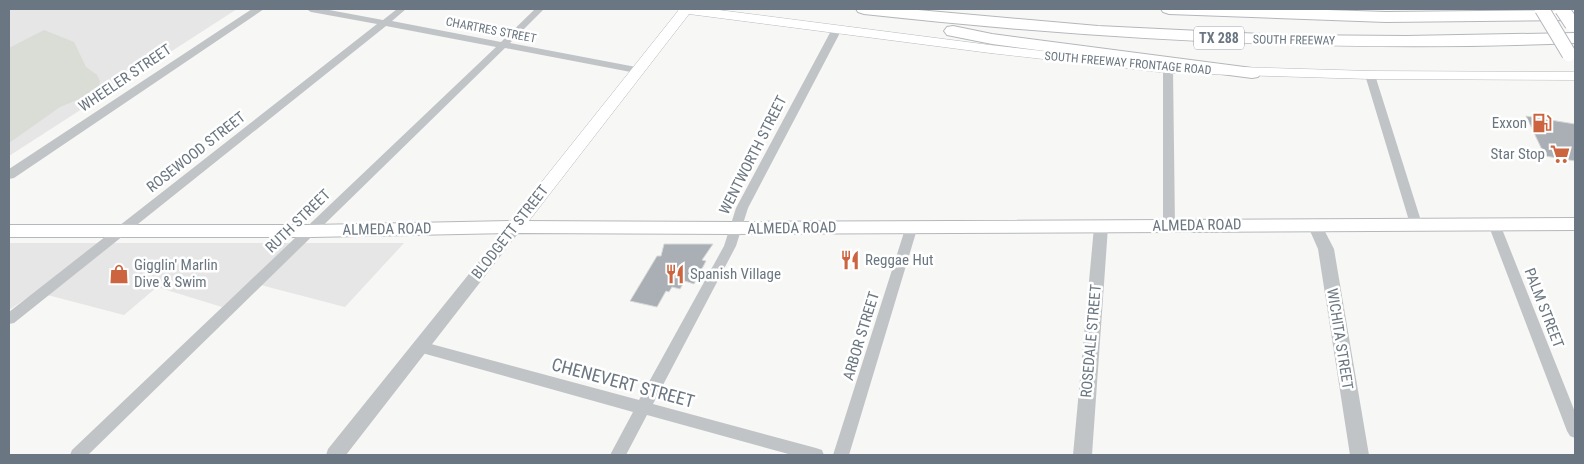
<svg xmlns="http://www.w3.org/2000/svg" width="1584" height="464" viewBox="0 0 1584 464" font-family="'Roboto Condensed',sans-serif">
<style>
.built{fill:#e5e6e5}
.green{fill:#d9ddd6}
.building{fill:#a9afb4;stroke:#d8d9d7}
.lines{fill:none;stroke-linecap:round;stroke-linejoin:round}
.secondary-casing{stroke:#b4b8bc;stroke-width:1}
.primary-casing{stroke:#b5b8bb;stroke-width:2}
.motorway-casing{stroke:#b4b7ba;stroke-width:2}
.minor{fill:#c1c4c7;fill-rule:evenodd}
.tertiary{fill:#c1c4c7;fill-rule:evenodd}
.secondary{fill:#fff;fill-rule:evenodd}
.primary{fill:#fff;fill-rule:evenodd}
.motorway{fill:#fff;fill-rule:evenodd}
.secondary-bridge-casing{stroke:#b4b8bc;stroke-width:16;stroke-linecap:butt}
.secondary-bridge{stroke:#fff;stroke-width:14}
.labels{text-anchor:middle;stroke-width:5;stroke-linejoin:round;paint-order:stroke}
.far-street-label{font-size:12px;fill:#6a7681;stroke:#fff}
.shield{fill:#fff;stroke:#979fa7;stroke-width:1}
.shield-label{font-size:14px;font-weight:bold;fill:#6a7681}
.street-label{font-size:15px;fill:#6a7681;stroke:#fff}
.poi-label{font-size:15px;fill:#6a7681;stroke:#fff;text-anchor:start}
.near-street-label{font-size:18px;fill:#6a7681;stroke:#fff}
</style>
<rect width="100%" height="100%" fill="#f7f7f5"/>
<!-- built -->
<path class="built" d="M9,9h228l-228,147z
M9,243h395l-59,64 -96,-25 -27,25 -65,-20 -33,28 -88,-23 -27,18z"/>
<!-- green -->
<path class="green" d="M44,30l30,12 12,25 11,8 3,6 -1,6 -10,8 -29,12 -51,36v-95z"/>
<!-- building -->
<path class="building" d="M1526,116l49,8v37l-30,-5z
M664,244h49l-11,16 4,1 -12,23 -9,-3 -5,8 -8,-2 -3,5 -3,-1 -9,16 -27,-6 27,-45h4z"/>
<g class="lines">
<defs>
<path id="secondary" d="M677,9h34l279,36 178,20 202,6 205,1v8l-205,-1 -202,-6 -178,-20 -301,-39 -168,217 -6,2 -6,-2 -3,-4 3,-4 169,-212z"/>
<path id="primary" d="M1575,218v12l-841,4 -219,-1 -203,4h-303v-12h303l203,-4 219,1z"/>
<path id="motorway" d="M856,9h51l191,17 182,9 126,1 169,-3v10c-238,10 -474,-3 -711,-29l-6,-2z
M1161,9h136l89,3 189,-2v10l-189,2 -217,-8 -6,-2z
M953,26l39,8 260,34 6,1 3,4 -3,4 -6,1 -260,-34 -45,-9 -3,-4 3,-4z"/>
</defs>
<!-- secondary casing -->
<use href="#secondary" class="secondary-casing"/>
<!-- primary casing -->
<use href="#primary" class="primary-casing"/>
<!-- motorway casing -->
<use href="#motorway" class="motorway-casing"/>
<!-- minor -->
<path class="minor" d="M306,9h18l59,11 14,-11h9l-14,12 109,21 34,-33h9l-34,34 126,24 5,3 -5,3 -131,-25 -417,407h-18l2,-5 424,-403 -110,-21 -372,297 -5,1v-12l368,-288 -66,-12z
M837,26l5,3 -94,179 -12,38 -83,158 163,44 6,2 2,5h-32l-145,-40 -21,40h-16l23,-43 -218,-61 -2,-4 2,-4 5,-2 219,59 85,-154 12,-38 96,-179z
M1168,66l5,3 2,157 -6,4 -6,-4v-157z
M1370,72l5,3 47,149 -2,3 -4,1 -6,-4 -45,-149z
M1494,220l6,4 75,188v26l-5,-2 -3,-5 -79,-207z
M912,222l6,4 -69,229h-16l73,-229z"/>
<!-- tertiary -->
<path class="tertiary" d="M252,9h12l-250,169 -5,1v-10z
M1314,219l5,1 15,29 35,206h-19l-32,-206 -11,-25 2,-4z
M515,222l5,1 2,4 -2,4 -174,224h-20l2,-6 182,-226z
M1101,222l5,1 2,4 -16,228h-19l21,-228 2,-4z"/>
<!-- secondary -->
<use href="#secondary" class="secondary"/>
<!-- primary -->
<use href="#primary" class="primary"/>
<!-- motorway -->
<use href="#motorway" class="motorway"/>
<defs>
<path id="secondary-bridge" d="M1542,9l27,45
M1562,9l10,15"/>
</defs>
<!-- secondary-bridge casing -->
<use href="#secondary-bridge" class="secondary-bridge-casing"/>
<!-- secondary-bridge -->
<use href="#secondary-bridge" class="secondary-bridge"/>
</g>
<!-- icons -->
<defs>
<symbol id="fuel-bare" viewBox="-9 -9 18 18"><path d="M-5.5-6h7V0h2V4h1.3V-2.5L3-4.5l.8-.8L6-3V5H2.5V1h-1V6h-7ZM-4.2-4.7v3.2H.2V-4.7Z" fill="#cc653f" stroke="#fff" stroke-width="2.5" paint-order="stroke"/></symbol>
<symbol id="supermarket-bare" viewBox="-9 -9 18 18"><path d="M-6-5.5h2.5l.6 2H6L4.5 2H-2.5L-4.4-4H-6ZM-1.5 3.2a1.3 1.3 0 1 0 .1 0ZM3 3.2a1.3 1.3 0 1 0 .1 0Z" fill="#cc653f" stroke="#fff" stroke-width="2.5" paint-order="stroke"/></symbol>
<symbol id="restaurant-bare" viewBox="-9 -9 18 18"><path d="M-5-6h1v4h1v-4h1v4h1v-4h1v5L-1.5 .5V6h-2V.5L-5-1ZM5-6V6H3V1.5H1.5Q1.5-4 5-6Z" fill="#cc653f" stroke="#fff" stroke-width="2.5" paint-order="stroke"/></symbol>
<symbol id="shop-bare" viewBox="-9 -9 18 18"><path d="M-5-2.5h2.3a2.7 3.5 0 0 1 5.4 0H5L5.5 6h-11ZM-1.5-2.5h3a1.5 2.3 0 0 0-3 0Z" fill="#cc653f" stroke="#fff" stroke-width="2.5" paint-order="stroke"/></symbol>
</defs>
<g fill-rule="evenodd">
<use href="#fuel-bare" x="1528" y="109" width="28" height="28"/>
<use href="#supermarket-bare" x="1546" y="140" width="28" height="28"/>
<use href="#restaurant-bare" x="836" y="246" width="28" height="28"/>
<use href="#shop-bare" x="105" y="260" width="28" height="28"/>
<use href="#restaurant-bare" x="661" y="260" width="28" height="28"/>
</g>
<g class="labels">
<!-- far-street labels -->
<g class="far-street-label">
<text transform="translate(491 30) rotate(11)" y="4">CHARTRES STREET</text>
<text transform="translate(1294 40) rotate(1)" y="4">SOUTH FREEWAY</text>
<text transform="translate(1128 63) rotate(5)" y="4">SOUTH FREEWAY FRONTAGE ROAD</text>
</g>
<!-- shield labels -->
<rect class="shield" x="1194" y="26.5" width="50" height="23" rx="4"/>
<g class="shield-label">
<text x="1219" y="43">TX 288</text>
</g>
<!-- street labels -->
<g class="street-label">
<text transform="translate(125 78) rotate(-34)" y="5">WHEELER STREET</text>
<text transform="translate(196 152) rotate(-38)" y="5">ROSEWOOD STREET</text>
<text transform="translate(753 155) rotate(-63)" y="5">WENTWORTH STREET</text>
<text transform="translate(298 221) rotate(-44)" y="5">RUTH STREET</text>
<text transform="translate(1197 225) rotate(-1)" y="5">ALMEDA ROAD</text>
<text transform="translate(792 228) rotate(-1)" y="5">ALMEDA ROAD</text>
<text transform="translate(387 229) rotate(-1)" y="5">ALMEDA ROAD</text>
<text transform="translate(510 232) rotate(-52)" y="5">BLODGETT STREET</text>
<text transform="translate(1544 308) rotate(69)" y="5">PALM STREET</text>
<text transform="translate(861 336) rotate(-73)" y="5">ARBOR STREET</text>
<text transform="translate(1340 339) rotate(81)" y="5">WICHITA STREET</text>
<text transform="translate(1091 341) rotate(-85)" y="5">ROSEDALE STREET</text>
</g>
<!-- poi labels -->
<g class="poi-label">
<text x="1527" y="128" text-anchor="end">Exxon</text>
<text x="1545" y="159" text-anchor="end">Star Stop</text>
<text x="865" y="265">Reggae Hut</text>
<text x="134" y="270">Gigglin' Marlin<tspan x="134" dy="17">Dive &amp; Swim</tspan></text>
<text x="690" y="279">Spanish Village</text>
</g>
<!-- near-street labels -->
<g class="near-street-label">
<text transform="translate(623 383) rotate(15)" y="6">CHENEVERT STREET</text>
</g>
</g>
<!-- border -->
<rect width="1584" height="464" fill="none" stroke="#6a7681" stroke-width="20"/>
</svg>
